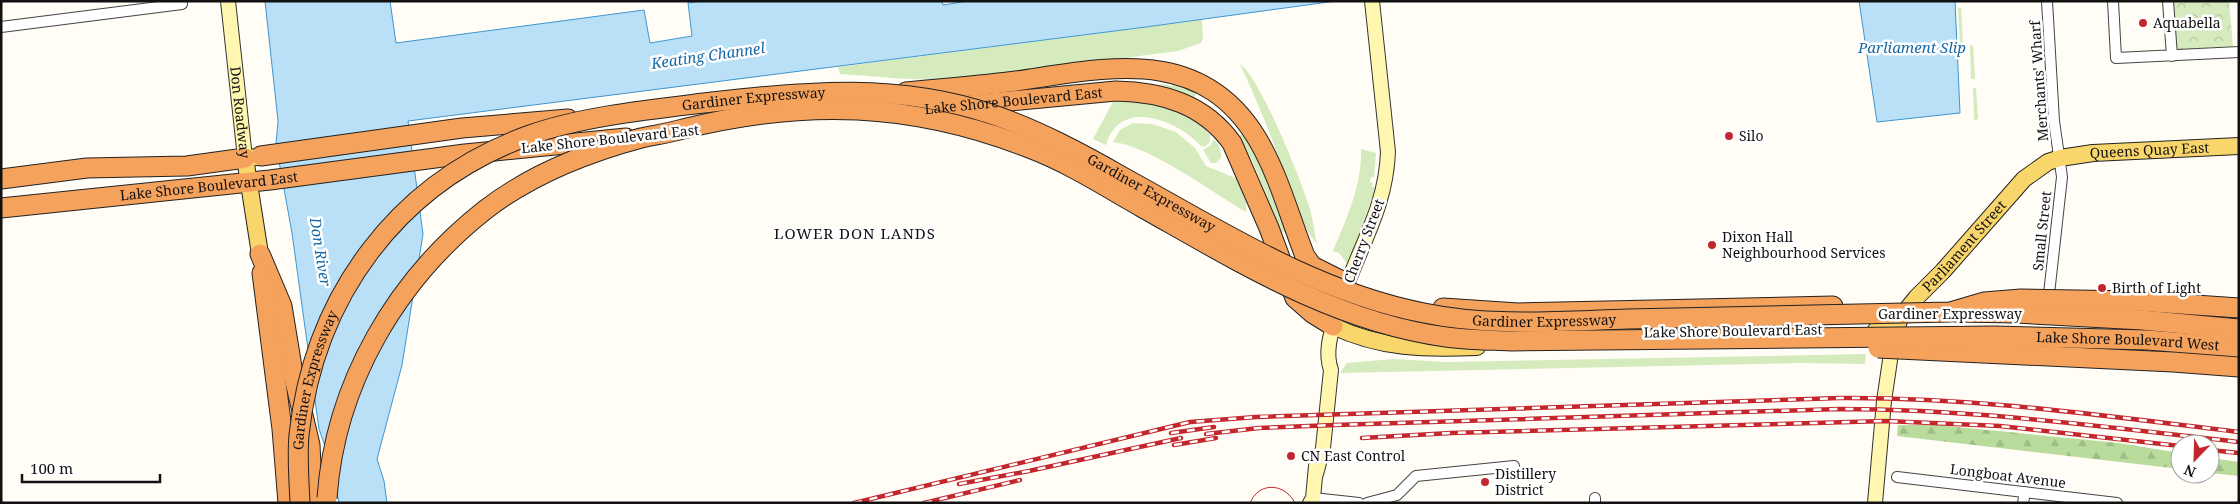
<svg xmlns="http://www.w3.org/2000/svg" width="2240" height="504" viewBox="0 0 2240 504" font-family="'Noto Serif',serif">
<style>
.grass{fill:#d5ebbd}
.forest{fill:url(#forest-firs)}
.park{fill:url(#park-crowns)}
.water{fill:#b9e0f7;stroke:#3f96cf}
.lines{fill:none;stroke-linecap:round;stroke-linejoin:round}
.street-casing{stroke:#444;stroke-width:12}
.secondary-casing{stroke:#333;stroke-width:16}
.primary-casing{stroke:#222;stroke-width:18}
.highway-casing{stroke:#222;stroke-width:21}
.street{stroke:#fff;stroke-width:10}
.secondary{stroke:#fff6b0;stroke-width:14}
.primary{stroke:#f9d66b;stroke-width:16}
.highway{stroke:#f5a25d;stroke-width:19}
.tram{stroke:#c4262e;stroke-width:1}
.rail-casing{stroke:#c4262e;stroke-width:4.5}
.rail{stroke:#fff;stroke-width:2.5;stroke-dasharray:8;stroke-linecap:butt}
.highway-bridge-casing{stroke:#222;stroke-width:21;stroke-linecap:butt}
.highway-bridge{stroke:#f5a25d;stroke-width:19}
.poi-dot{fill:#c4262e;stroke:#fff;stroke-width:2}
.labels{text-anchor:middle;stroke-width:5;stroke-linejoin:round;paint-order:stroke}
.poi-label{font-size:14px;fill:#111;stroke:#fff;text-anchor:start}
.street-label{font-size:14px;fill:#111;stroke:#fff}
.water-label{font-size:15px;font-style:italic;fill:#1768a6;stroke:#fff}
.neighbourhood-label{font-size:15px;letter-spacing:1px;fill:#111;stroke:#fff}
</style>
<defs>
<pattern id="forest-firs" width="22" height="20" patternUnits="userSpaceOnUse" patternTransform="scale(1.25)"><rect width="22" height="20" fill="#b9dc9c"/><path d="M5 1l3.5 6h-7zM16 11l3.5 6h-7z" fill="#9ebc85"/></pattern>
<pattern id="park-crowns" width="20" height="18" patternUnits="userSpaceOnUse" patternTransform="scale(1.25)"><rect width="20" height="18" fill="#d5ebbd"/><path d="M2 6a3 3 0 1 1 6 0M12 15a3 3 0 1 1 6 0" fill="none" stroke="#b6c8a1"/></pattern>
</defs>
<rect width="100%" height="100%" fill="#fffdf5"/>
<!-- grass -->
<path class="grass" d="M1958,8h3l2,35h-3z
M1202,20l1,18 -2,5 -23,8c-77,9 -154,24 -231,28 -36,2 -72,-3 -107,-5l-2,-7z
M1973,45l2,34h-4l-1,-33z
M1240,64c21,15 60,114 69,142 4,12 5,25 8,38 -14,-15 -20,-40 -28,-59 -15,-41 -30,-81 -49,-121z
M1158,84l30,3 9,5 -3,6z
M1973,88h3l2,31 -4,1z
M1117,100l46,3 41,21 -1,3 7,8v7l-5,5 -4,-1c-24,-26 -81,-49 -95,-1l-13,-6 20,-37z
M1133,123l19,1 24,8 19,16 11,18 32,13 8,23v10c-34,-20 -96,-66 -133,-70l7,-12z
M1244,133l10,14 36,87 -9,-3 -29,-71 -14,-23z
M1213,140c7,2 8,12 8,18l-5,5h-5l-8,-13 8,-5z
M1361,149l15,4 -2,24h-3l-1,5 3,1 -1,4h4l-28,78 -9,-12 -6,-2c14,-34 29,-65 28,-102z
M1866,354l-1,10 -65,-1 -460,10 7,-10 46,-4 53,3z"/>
<!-- forest -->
<path class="forest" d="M1898,425h39l182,18 61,10v16l-283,-33z
M2210,458l29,4v14l-29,-3z"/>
<!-- park -->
<path class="park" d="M2171,1h58l4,45 -58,4z"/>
<!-- water -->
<path class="water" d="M265,1h125l6,42 248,-33 6,33 42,-7 -4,-33 13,-2h241l1,4 25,-4h368l-190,26 -738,94 15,113 -21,131 -25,94 7,22 3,22h-48l-7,-37 -13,-37 -27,-196 -16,-88 2,-24z
M1859,1h96l5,112 -83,9z"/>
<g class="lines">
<defs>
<path id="street" d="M2047,1l7,120 8,56 -14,126
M2113,1l3,57 123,-6
M2168,1l4,55
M1,27l181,-23
M1897,477l220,26
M1313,498l46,5
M1367,503l30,-8 19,-19 98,-10
M1595,503v-5
M2023,503l2,-11"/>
<g id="secondary">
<path id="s1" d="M228,1l17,157"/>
<path d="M1344,293c17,-49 42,-87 44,-141l-16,-151"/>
<path d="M1316,474l7,-26 8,-78c-6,-17 -1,-35 5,-52"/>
<path d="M1310,503l3,-5 3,-32"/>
<path d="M1875,503l9,-102 9,-61"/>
</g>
<g id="primary">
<path d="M258,157l-13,1 15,96"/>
<path d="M1333,326c48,23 92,23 144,21"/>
<path id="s2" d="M1876,330h20l4,-12 17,-21 26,-26 81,-92 24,-17 12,-4 33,-5 146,-7"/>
</g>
<g id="highway">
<path d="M906,92c37,-4 74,-6 110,-11 91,-13 185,-37 242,59 21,36 32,78 47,116l7,10 30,15"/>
<path id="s3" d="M905,111l211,-20c46,1 88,13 116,52l37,85 26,70 17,15 21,13"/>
<path d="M261,156l201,-28 106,-9"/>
<path d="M1,179l86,-11 100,-2 58,-8"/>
<path id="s4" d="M1,208l269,-28 195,-26 161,-16"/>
<path d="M260,254l22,52 11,67 17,72 3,58"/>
<path d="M262,273l20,156 6,74"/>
<path d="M1443,308l75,5 315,-7"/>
<path d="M1955,312l61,1"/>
</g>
</defs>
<!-- street casing -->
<use href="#street" class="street-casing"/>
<!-- secondary casing -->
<use href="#secondary" class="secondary-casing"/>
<!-- primary casing -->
<use href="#primary" class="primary-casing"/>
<!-- highway casing -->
<use href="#highway" class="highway-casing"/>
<!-- street -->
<use href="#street" class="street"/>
<!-- secondary -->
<use href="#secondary" class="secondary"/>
<!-- primary -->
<use href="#primary" class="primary"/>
<!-- highway -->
<use href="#highway" class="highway"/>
<!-- tram -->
<path class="tram" d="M1250,503c9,-22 35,-20 45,0"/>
<defs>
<path id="rail" d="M1171,433l43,-6
M1206,434l53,-6 76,-3 504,-16c134,0 267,18 400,33
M1362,438l89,-5 435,-12 114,5 180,20
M1174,445l42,-7
M2210,450l29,3
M959,484l70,-13 152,-33
M854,503l336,-81 66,-5 584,-19c134,-1 266,18 399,34
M924,503l96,-23"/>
</defs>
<!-- rail casing -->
<use href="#rail" class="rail-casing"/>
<!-- rail -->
<use href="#rail" class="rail"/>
<defs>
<g id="highway-bridge">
<path d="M2016,313l126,7 97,9"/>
<path d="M1878,348l295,14 66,5"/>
<path id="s5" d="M327,498c8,-114 69,-218 158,-288 45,-35 100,-57 156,-72 14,-3 28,-5 42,-9 121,-30 229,-27 346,19 40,15 77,39 114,60 96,54 192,114 303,129 21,3 43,3 65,4l483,-5 153,4 92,7"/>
<path id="s6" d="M300,503c-1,-23 -3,-46 -1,-68 15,-139 99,-253 231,-300 53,-19 125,-26 182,-33 96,-11 186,-19 279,12 47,16 90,39 132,63 97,53 192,115 301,136 66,14 137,8 204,6 107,-2 214,-4 322,-7l34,-10 37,-3 116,2 102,7"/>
</g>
</defs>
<!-- highway-bridge casing -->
<use href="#highway-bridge" class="highway-bridge-casing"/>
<!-- highway-bridge -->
<use href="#highway-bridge" class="highway-bridge"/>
</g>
<!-- markers -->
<g class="poi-dot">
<circle cx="2143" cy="23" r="5"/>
<circle cx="1729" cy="136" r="5"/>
<circle cx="1712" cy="245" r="5"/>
<circle cx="2102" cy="288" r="5"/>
<circle cx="1291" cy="456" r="5"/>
<circle cx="1485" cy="482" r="5"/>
</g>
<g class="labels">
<!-- poi labels -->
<g class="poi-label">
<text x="2153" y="28">Aquabella</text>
<text x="1739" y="141">Silo</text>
<text x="1722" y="242">Dixon Hall<tspan x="1722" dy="16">Neighbourhood Services</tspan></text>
<text x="2112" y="293">Birth of Light</text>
<text x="1301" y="461">CN East Control</text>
<text x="1495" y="479">Distillery<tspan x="1495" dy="16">District</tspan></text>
</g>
<!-- street labels -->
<g class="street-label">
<text transform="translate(2039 81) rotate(-94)" y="5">Merchants' Wharf</text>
<text dy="5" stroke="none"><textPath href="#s6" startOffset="695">Gardiner Expressway</textPath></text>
<text dy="5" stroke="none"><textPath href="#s3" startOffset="109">Lake Shore Boulevard East</textPath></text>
<text dy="5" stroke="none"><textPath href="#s1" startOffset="112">Don Roadway</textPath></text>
<text transform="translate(610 139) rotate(-6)" y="5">Lake Shore Boulevard East</text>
<text dy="5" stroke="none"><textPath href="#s2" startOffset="351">Queens Quay East</textPath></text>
<text dy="5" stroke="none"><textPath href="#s4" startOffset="209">Lake Shore Boulevard East</textPath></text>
<text dy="5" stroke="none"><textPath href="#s6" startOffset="1114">Gardiner Expressway</textPath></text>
<text transform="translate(2042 231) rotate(-84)" y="5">Small Street</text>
<text transform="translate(1364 241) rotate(-69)" y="5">Cherry Street</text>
<text dy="5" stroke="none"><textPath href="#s2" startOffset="129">Parliament Street</textPath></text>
<text x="1950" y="319">Gardiner Expressway</text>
<text dy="5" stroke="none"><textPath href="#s6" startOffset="1534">Gardiner Expressway</textPath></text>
<text transform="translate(1733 331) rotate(-1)" y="5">Lake Shore Boulevard East</text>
<text dy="5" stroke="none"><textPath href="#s5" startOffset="2049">Lake Shore Boulevard West</textPath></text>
<text dy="5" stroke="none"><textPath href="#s6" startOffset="125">Gardiner Expressway</textPath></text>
<text transform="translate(2008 476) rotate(7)" y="5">Longboat Avenue</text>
</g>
<!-- water labels -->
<g class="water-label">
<text x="1912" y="53">Parliament Slip</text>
<text transform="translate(708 56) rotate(-8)" y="5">Keating Channel</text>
<text transform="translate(320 252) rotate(81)" y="5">Don River</text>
</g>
<!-- neighbourhood labels -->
<g class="neighbourhood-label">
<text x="855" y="239">LOWER DON LANDS</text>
</g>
</g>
<!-- border -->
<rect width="2240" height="504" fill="none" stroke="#111111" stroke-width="5"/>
<!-- north arrow -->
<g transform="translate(2195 459) rotate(203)"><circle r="24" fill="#ffffff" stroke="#a0a0a0"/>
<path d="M0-4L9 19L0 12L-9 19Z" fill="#c4262e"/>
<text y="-8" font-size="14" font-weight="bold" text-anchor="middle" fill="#111111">N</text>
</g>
<!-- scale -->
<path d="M22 474v8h138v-8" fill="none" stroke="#111111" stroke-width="2.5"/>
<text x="30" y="474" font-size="15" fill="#111111" stroke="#ffffff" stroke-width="4" paint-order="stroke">100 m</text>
</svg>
